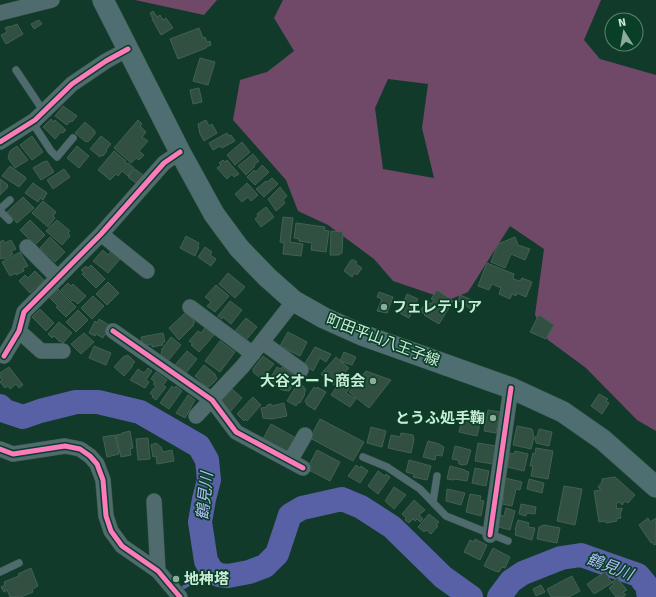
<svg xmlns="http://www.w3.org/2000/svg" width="656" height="597" viewBox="0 0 656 597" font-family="Signika,'Noto Sans JP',sans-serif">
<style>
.green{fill:#6f4967;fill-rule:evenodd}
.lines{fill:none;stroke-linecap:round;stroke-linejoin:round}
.stream{stroke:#5861a6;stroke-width:4}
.river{stroke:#5861a6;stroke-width:24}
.building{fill:#315042;stroke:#426153}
.service-casing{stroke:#375748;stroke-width:8}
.minor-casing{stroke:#375748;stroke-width:16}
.secondary-casing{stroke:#375748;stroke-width:22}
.service{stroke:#4f6b6e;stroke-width:7}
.minor{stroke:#4f6b6e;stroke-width:15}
.secondary{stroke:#4e6e72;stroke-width:21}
.cycleway-casing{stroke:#093f27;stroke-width:8}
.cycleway{stroke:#fd7abc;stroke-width:5}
.poi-dot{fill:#8bae9b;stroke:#093f27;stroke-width:1.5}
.labels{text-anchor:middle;stroke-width:3.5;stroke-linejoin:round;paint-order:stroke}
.poi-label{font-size:15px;font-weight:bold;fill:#ccecd8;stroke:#093f27;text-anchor:start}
.street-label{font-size:15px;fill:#ccecd8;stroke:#093f27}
.water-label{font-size:16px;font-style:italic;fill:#b5bdfc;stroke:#093f27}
</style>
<rect width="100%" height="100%" fill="#123a2a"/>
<!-- green -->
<path class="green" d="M135,0h82l-13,15z
M283,0h318l-17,40 16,19 56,16v356l-19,-11 -51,-52 -38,-28 -13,-25 9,-66 -34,-23 -42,66 -19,8 -56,-19 -19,-22 -46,-34 -30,-14 -12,-31 -53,-60 7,-40 27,-8 27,-21 -20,-33zM388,79l40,5 -6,44 12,50 -51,-9 -8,-61z"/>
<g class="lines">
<!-- stream -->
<path class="stream" d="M184,587l28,-16"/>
<!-- river -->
<path class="river" d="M0,406l5,5 18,6 17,-6 36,-9h22l42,10 59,34 8,14 2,20 -5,19 -4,23 6,39 6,10 7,4 9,1 21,-4 16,-6 12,-12 13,-39 12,-7 40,-9 19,8 31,20 51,50 28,20
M499,597l12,-16 12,-8 38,-15 20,-3 57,20 9,11 2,11"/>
</g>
<!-- building -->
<path class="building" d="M153,11l4,6 3,-2 3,5 3,-2 7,10 -12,7 -9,-16h1l-3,-6z
M39,20l3,4 -8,5 -3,-5z
M17,24l6,10 -17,10 -5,-9 6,-3 -2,-4 4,-2 1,1z
M199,28l4,10 2,-1 2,5 3,-1 1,4 -5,2v1l-28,11 -8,-20z
M200,58l15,4 -7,23 -15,-4z
M199,88l3,14 -9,2 -3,-14z
M63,106l14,10 -5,6 -2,-1 -3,4 -12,-9z
M51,119l3,3 1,-2 11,10 -3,3 -2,-1 -6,7 -12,-12z
M138,120l4,4 -2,2 6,6 -4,5 6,4 -9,10 5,4 -5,5 -3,-2 -5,5 -17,-15z
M206,120l3,6 3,-2 5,9 -13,8 -4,-7 -2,-10z
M85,122l10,9v3l-6,7 -3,1 -11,-9z
M227,133l2,3 2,-1 4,6 -13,7 -2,-2 -7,4 -4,-7z
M32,136l11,16 -11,8 -12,-15z
M101,136l10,8 -5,6 1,1 -4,5 -2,-1 -1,2 -10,-8z
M242,142l8,10 -15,13 -8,-10z
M17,146l11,14 -13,8 -7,-10 2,-7z
M77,146l12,10 -10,12 -12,-10z
M114,151l12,10 -1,2 2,1 1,-1 6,5 -6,8 -6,-5 -4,5 -2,-2 -6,6 -12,-10z
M253,154l6,7 -5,4 1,1 -9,9 -8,-9z
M223,160l2,2 2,-2 12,14 -5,3 -2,-3 -5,5 -10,-11 4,-3 -2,-2z
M47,161l7,11 -13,8 -8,-12 10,-6z
M262,165l7,7 -14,13 -8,-8 7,-7 2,2z
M10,166l15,11 1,2 -7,8 -17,-11z
M64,169l6,8 -17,12 -6,-9z
M135,169l8,6 -7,8 -8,-6z
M272,178l6,6 -14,13 -8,-8 10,-8 1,1z
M0,179l7,5 1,3 -8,8z
M33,183l14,10 -4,7 -3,-2 -2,4 -13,-9z
M247,183l11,12 -7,6 -3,-4 -6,5 -7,-8z
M280,187l7,9 -4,4 2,3 -9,8 -8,-12z
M23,197l11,11 -17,15 -10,-11z
M43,201l13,11 -3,4 2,2 -7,9 -16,-14z
M266,207l8,10 -13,10 -6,-8 3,-3 -1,-2z
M283,217l10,1 -3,24 13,2 -2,12 -18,-2 1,-11 -4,-1z
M30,220l15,15 -10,10 -15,-15z
M57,220l13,11 -2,2 2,3 -8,9 -16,-14z
M296,223l29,4 -1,3 5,1 -3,21 -15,-2 1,-7 -13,-2v-2l-5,-1z
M331,231l12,1 -1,21 -3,2h-9z
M186,236l13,7 -1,3 1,1 -4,9 -15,-8z
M50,237l15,15 -10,10 -15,-14z
M515,237l3,8 12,4 -5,11 -14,-6 -6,14 -14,-6 7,-18z
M3,240l2,3 6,-3 5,9 -5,2 2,3 -9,5 -1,-1 -3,1v-17z
M205,247l7,5 -2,3 6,4 -5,7 -13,-9z
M103,250l5,5 3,-4 9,8 -12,14 -15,-12z
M20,252l8,14 -5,2 1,3 -8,4v-2l-6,3 -8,-14z
M351,260h3l3,2 -1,2 6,4 -5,7 -2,-2 -3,4 -8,-6z
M487,263l27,11 -1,5 7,2 2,-3 10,4 -6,15 -9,-4 -1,3 -4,-2 -2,5 -11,-5 2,-6 -9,-4 -3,6 -11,-4z
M91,265l14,14 -9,9 -14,-14 2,-1 -3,-3 5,-4 2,2z
M35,271l9,9 -14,13 -11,-12 6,-6 3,3z
M228,273l17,14 -10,11 -16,-14z
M108,282l11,11 -12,12 -11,-11z
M68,283l3,3 2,-2 13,12 -8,8 -5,-4 -1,1 -11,-11z
M216,285l13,11 -14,16 -8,-6 4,-4 -6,-5z
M58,289l18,18 -10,10 -10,-10 2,-1 -9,-9z
M437,290l16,11 -14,23 -15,-9 1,-1 -5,-3 7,-10 4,3 3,-4 -3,-1z
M379,292l14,5 -6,16 -10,-2 5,-12 -5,-2z
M407,294l11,5 -9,19 -8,-4 -1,-3z
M460,295l17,7 -4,8 -6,-3v-2l-9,-4z
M93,296l11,10 -12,13 -11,-11z
M230,301l12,9 -11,14 -8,-7 -1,2 -4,-3z
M40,309l14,14 -8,8 -14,-14z
M78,310l10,10 -12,12 -10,-10z
M186,312l9,10 -2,2 1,1 -15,15 -10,-12z
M539,315l15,10 -8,14 -16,-7z
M246,318l11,9 -11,13 -11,-6v-3z
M99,319l10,6 -2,10 -2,-1 -2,4 -7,-4 -1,2 -6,-3 6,-12 2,2z
M59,322l13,11 -9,10 -2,-2 -1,1 -6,-6 -2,2 -4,-4z
M205,328l9,7 -15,17 -8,-7 2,-1 -4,-3 9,-10 3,2z
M288,332l19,10 -7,14 -20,-10z
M84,333l10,9 -13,12 -10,-10z
M163,333l2,9h-3l1,3 -11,2v-3l-9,2 -2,-9z
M171,337l10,8 -13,16 -7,-5 1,-7z
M220,341l15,11 -15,20 -15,-11z
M94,346l17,7 -5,12 -17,-7z
M315,347l16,7 -5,8 -6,-4 -7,13 -9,-6z
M187,351l10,8 -11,14 -7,-6 -1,2 -4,-3z
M344,352l12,5 -4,8 -12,-4z
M128,355l7,7 -3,3v2l-8,9 -10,-9 9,-10z
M263,356l11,8 -11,13 -3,1 -7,-6v-3z
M336,357l13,11 -15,17 -13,-11z
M204,365l11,9 2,5 -7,7 -3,1 -12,-11z
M9,367l14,18 -4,3 -3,-4 -6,5 -2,-3 -3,2 -5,-6 2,-2 -2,-3v-4z
M277,367l4,2 1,-2 16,10 -9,14 -7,-1 -14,-8z
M148,368l4,3 -6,9 3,2 -4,6 -15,-8 8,-11 6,4z
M366,371l25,9 -22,28 -20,-16z
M156,372l11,8 -4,5 3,2 -10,13 -4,-3 1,-1 -3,-3 6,-7 -3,-2 2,-2 -4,-3z
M342,378l10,6 -6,9 10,6 -6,8 -19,-12z
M298,383l5,3 3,4 -2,3 1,1 -5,9 -1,-1 -3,4 -9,-5z
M172,386l2,2 2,-2 6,5 -13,18 -9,-6z
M314,387l2,2 1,-2 9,5 -11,18 -8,-5 -2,-4z
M232,389l10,9 -12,14 -10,-9z
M599,394l9,5 -2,2 3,2 -7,11 -11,-8z
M188,395l7,5 -10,18 -9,-5z
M253,397l8,8 -14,16 -2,-2 -1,2 -7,-7z
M284,403l3,13 -15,3 -9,-1 -2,-10 6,-1v-2l4,-1 1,2z
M488,410l12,2 -4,21 -12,-2z
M464,411l18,4 -5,21 -18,-4z
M320,419l44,23 -11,19 -43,-23z
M271,424l25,14 -8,15 -25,-14z
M517,426l15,3 2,8 -3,12 -18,-4z
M371,427l15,4 -4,16 -15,-4z
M539,429l13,3 -3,14 -13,-3v-2l-1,-1v-3h2z
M130,431l3,17 -3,1 1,6 -10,2 -5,-22 6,-1v-1z
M401,433l12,2 1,5 -3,13 -23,-5 3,-13 9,2z
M115,435l4,19 -12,3 -4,-20z
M148,438l2,21 -12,1 -2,-21z
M428,441l11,3 3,2 2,1 -2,9 -6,-1 -1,5 -12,-3z
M156,443l5,4 2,5 9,-2 2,11 -17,3 -1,-8 -3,1 -2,-12z
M478,443l18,3 -3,18 -18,-3z
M455,446l16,4 -4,14 -5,1 -3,-1 -1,-4 -6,-1z
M536,448l17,3 -5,28 -17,-3 2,-10h-3l3,-13 2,1z
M317,450l23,12 -10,19 -23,-12z
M515,451l13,3 -4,17 -17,-4 3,-14 4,1z
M409,460l22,6 -4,14 -14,-3 1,-3 -8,-2z
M356,465l4,3 1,-2 7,5 -8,12 -12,-7z
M450,466l15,4v1l4,1 -2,9 -13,-2v1l-7,-1z
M475,468l14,3 -3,15 -14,-3z
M378,471l7,5 1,-2 4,3 -12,17 -10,-8z
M615,477l20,18 -7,8 -3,-2 -3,4 -3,-3 -3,2 1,5 5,-1v2l-2,4 1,4 -5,1 1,2 -11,2 -1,-2 -6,1 -5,-31 7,-1 -3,-3 4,-5v-3z
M505,478l17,4 -2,8 -4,-1 -4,17 -10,-2 2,-7 -3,-1z
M529,479l15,4 -2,10 -15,-4z
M564,486l18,3 -7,36 -18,-4z
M394,487l12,8 -12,14 -9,-8z
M447,489l18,4 -4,12 -15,-4z
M470,494l11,2 -1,4 4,1 -3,15 -15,-4z
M414,500l11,10 -6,5 4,4 -3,3 -3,-3 -2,2 -2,-2 -4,4 -4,-3 1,-2 -4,-4z
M521,504l15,3 -1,7 -8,-1 -1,3 -7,-2z
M506,508l9,3 -5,19 -15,-4 3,-11 6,1z
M429,514l10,8 -3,3 2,1 -7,8 -5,-4 -2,2 -6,-5z
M648,518l2,4 6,-4v26l-2,1 -2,-3 -1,1 -12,-18z
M518,520l11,3 -1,4 7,1 -3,12 -17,-5 1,-4 -1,-1z
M544,525l16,3 -3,15 -20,-4 2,-12z
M475,539l12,6 -7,15 -16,-8 6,-12 4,2z
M493,548l17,9 -5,11 -3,-1 -3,5 -4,-1 -11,-5z
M31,568l7,18 -6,3 1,3 -12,5h-11l-3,-7 -3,2 -3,-5 4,-2 -1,-3 15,-6 -1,-2z
M605,572l7,11 -18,11 -7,-10z
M572,576l8,15 -11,6h-18l-4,-8z
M617,578l10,12 -4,2 3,3 -3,2h-7l-7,-9 5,-4 -2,-2z
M541,585l4,7 -9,4 -3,-7z"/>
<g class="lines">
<defs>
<path id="service" d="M16,70l28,42
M32,122l19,29 6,6 16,-19
M0,209l10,-9
M0,211l9,9
M363,457l24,10 33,22 26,27 62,25
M433,502l4,-26
M0,572l19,-9"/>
<path id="minor" d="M0,13l52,-13
M0,142l35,-22 37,-36 34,-23 22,-12
M101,234l46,37
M27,247l31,31
M190,307l63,47
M19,331l22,20h22
M113,331l99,69 24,32 67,36
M262,342l39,28
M4,356l15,-25 5,-19 77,-78 63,-71 16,-11
M196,416l47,-50 51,-65
M0,449l13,5 52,-8 15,3 10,7 7,8 6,16 3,36 5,15 11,15 36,25 22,26
M290,461l15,-26
M154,501l4,70
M490,535l21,-147"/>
<path id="secondary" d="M103,0l77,152 34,62 25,34 28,29 27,24 30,17 38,17 149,53 52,24 40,28 53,47"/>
</defs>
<!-- service casing -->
<use href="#service" class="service-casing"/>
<!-- minor casing -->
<use href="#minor" class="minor-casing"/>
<!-- secondary casing -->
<use href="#secondary" class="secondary-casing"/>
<!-- service -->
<use href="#service" class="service"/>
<!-- minor -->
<use href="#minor" class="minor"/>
<!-- secondary -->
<use href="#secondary" class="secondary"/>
<defs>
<path id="cycleway" d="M0,142l35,-22 37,-36 34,-23 22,-12
M113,331l99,69 24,32 67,36
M4,356l15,-25 5,-19 77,-78 63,-71 16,-11
M0,449l13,5 52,-8 15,3 10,7 7,8 6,16 3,36 5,15 11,15 36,25 22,26
M490,535l21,-147"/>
</defs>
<!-- cycleway casing -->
<use href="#cycleway" class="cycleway-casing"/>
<!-- cycleway -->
<use href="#cycleway" class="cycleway"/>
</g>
<!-- markers -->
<g class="poi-dot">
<circle cx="384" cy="307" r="4"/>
<circle cx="373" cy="381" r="4"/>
<circle cx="493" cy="418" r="4"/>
<circle cx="176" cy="579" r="4"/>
</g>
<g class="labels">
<!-- poi labels -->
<g class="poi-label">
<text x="392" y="312">フェレテリア</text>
<text x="365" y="386" text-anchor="end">大谷オート商会</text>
<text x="485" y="423" text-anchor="end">とうふ処手鞠</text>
<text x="184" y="584">地神塔</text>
</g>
<!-- street labels -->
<g class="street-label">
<text transform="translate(383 340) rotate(21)" y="5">町田平山八王子線</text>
</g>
<!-- water labels -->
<g class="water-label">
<text transform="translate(204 496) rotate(-84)" y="6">鶴見川</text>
<text transform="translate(610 566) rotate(21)" y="6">鶴見川</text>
</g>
</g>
<!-- north arrow -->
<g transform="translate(624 32) rotate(349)"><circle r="19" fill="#093f27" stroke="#57846e"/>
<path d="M0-3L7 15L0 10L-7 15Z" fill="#8bae9b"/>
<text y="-6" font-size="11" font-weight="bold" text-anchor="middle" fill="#ccecd8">N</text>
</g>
</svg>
